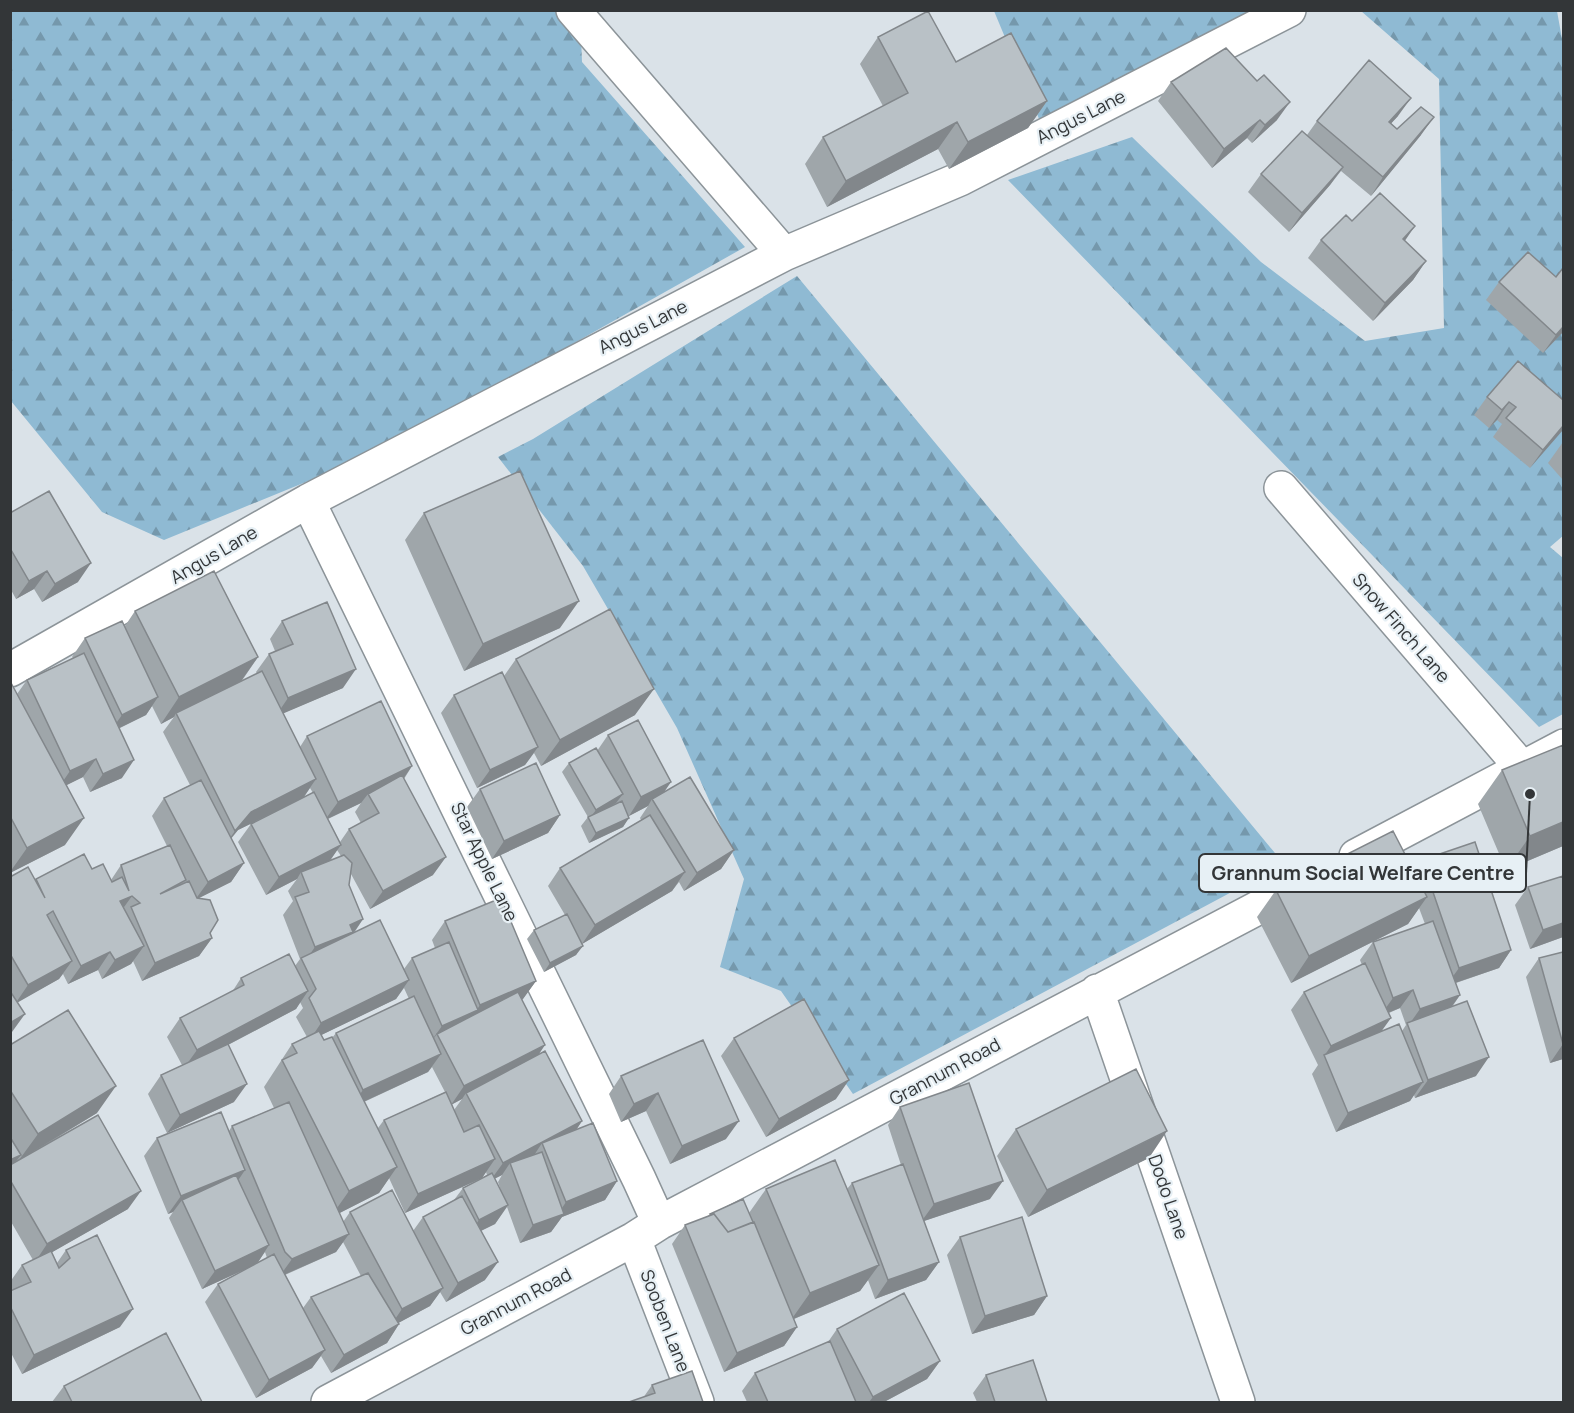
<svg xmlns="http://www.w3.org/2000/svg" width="1574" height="1413" viewBox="0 0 1574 1413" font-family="Manrope,sans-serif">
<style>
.forest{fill:url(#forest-firs)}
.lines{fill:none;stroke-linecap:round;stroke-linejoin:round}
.street-casing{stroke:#8c9499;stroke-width:36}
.street{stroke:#fff;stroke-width:33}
.wall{fill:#9fa6aa;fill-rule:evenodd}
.shaded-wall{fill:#82878b}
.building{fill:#b9c1c6;stroke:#82878b;stroke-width:1.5}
.labels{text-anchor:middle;stroke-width:4.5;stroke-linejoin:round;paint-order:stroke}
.street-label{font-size:18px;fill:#333638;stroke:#e7f0f5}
.leader{fill:none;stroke:#333638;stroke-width:2}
.callout-dot{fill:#333638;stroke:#e7f0f5;stroke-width:2}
.callout{fill:#e7f0f5;stroke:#333638;stroke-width:2}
.callout-label{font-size:20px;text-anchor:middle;font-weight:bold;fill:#333638}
</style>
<defs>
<pattern id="forest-firs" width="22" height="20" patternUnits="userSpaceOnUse" patternTransform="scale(1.5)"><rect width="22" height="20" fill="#8fbad3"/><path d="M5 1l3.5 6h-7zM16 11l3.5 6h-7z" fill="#7598ac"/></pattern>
</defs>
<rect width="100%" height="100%" fill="#dae2e8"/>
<!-- forest -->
<path class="forest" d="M10,11h570l2,51 163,185 -361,203 -220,90 -62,-28 -91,-111z
M994,11h260l-212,115z
M1361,11h196l7,39v485l-14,12 13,11v156l-24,13 -531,-547 124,-43 129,125 104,79 79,-13 -5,-249z
M797,276l487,588 -431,230 -72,-103 -61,-24 24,-88 -67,-151 -94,-162 -85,-109 35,-18z"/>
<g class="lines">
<defs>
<path id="street" d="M573,10l211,244
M1281,488l241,280
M308,501l331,678 20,44
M10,670l298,-169 476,-247 176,-75 329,-169
M1356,856l208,-110
M1097,991l141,411
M634,1239l63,163
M328,1402l306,-163 25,-16 646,-340"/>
</defs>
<!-- street casing -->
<use href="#street" class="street-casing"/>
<!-- street -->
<use href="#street" class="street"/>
</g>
<!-- wall -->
<path class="wall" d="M878,37l78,25 91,39 -19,27 -79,41 -11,-20 -111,58 -22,-43 18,-27 60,-31 -23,-42z
M1171,82l106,38 -25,23 -5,-5 -35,30 -54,-67z
M1398,116l-7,7 6,6 24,6 -50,61 -30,-25 -11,14 -41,47 -41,-40 13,-18 46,-39 10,-14z
M1352,221l53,20 21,20 -13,19 -40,41 -65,-63 13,-18z
M1556,277l7,55 -20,21 -57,-53 13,-18z
M1518,361l45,65 -33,42 -37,-31 9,-13 -5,-4 -8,8 -15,-13 13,-18z
M1563,442v38l-15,-17z
M10,513l68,69 -36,20 -8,-13 -18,10 -6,-11z
M424,513l136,115 -96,43 -59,-131z
M135,611l123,46 -17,25 16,-8 -1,-2 13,-18 6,-3 -5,-12 12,-18 61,67 -60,25 17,34 7,-11 105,30 -8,13 29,96 -63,34 -19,-35 -2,11 14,34 -9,14 50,36 8,-11 23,-10 -3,-8 13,-19 91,60 -14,19 17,54 43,67 -6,9 41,51 -12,19 -43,17 -11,15 -31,11 -13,-36 -12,17 -14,7 4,49 -39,22 -6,-10 -10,14 -32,17 1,1 -12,19 -56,30 -10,-17 -9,12 -56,30 -51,-96 13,-18 34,-18 -50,23 -33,-71 4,-6 -5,2 -24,-58 13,-18 72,-7 3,-5 42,-18 -10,-21 28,-43 15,-7 -11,-20 7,-9 -3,-6 -4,7 -68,36 6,57 -67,31 -19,-39 13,-19 21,-10 -15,-28 13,-19 52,-26 9,-14 54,-12 5,-7 -17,-44 10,-14 -5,-10 9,-12 -31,16 -28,-53 13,-18 3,-2 -16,8 -7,9 13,24 -13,19 -32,16 13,40 -13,18 -57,25 -9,-20 -2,3 -29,15 -4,-9 -30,14 -5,-10 -4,5 -42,23 -5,30 -2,1v-156l25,3 1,-1 56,-10 19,11 10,-15 46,-19 -15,-30 12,-18 26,-13 -27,-53 11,-15 -13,7 -9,-18 -6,9 -26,13 2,50 -32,14 -7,-15 -17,8 -1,60 -55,28v-192l7,13 10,-14 46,-22 -1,-1 13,-19 40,-12zM310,788l3,5 -9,4zM361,803l-6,9 6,11 -12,6 -9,13 -12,-23zM337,850l4,6 -11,5zM404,988l5,11 -73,34 -4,5 -8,2 -3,-5 75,-36zM432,1067l13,25 -61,28 -6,8 -14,-26 64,-30zM462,1099l-8,11 -2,-6zM486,1172l1,3 -24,13 -9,12 -31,17 -10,14 -63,-19 -7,10 -4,-9 40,-20 10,-15 16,35 77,-35zM502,1175l-4,7 4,12 -8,-15zM343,1242l18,34 -50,21 -8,11 -18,-33 51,-23zM265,1252l2,6 -10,5z
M516,659l119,56 -94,51 -7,-13 -9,12 -48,23 -36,-75 13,-18 50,-19z
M608,735l55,58 71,57 -13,19 -37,22 -5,-9 -7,9 -90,53 -6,11 -32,17 -17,-33 7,-9 31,-15 -17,-29 12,-18 81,-48 -1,-2 8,-12 -19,10 -6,11 -34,16 -8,-17 7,-9 -26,-45 7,-9 28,-12z
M1502,770l61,76 -57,24 -28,-66z
M480,789l80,26 -12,18 -56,26 -25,-52z
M1422,860l89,90 -12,18 -43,15 4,12 -8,12 24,69 -61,22 -1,-3 -4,6 -74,31 -24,-58 6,-9 -27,-55 13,-18 58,-27 -2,-5 13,-18 52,-18 -6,-16 -11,16 -117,59 -34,-66 19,-27 138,-18zM1400,1008l6,17 -4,6 -21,1 8,-19z
M1528,887l35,50 -33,12 -15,-44z
M1563,952v107l-13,4 -24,-86 13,-19z
M734,1038l102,61 -70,38 -45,-81z
M703,1040l23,99 -56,25 -24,-53 -25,11 -12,-28 12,-18z
M10,1045l87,68 -63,39 94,57 -76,43 5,11 9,-13 54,77 -98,47 -12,-23v-60l3,-1 -3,-4v-4l12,-17 11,-5 -23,-40z
M900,1107l90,92 -66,22 15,41 -13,18 -51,19 -7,-19 -8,11 -66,28 3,8 -13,19 -60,26 -52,-128 13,-19 24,-9 1,-2 39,-1 17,-24h81l5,-6 49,-18 -13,-40z
M1016,1129l133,29 -121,59 -31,-61z
M960,1237l87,59 -13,19 -62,19 -25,-79z
M837,1329l103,32 -13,18 -43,23h-137l-5,-11 13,-18 73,-31z
M986,1375l61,27h-70l-4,-9z
M652,1385l51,17 -60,-4z
M64,1386l138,16h-150z"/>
<!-- shaded-wall -->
<path class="shaded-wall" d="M1411,98l-13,18 -22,24 13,-18z
M1047,101l-19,27 -79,41 19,-27z
M1290,102l-13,18 -25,23 13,-18z
M1434,117l-13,18 -50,61 12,-19z
M1260,120l-13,18 -35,30 12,-19z
M957,122l-19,27 -111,58 19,-26z
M1343,167l-13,18 -41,47 13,-19z
M1415,226l-13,19 1,-6z
M1426,261l-13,19 -40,41 12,-18z
M1563,327v5l-20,21 13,-18z
M1509,402l-12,18 -8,8 13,-18z
M1563,426v4l-33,38 13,-18z
M91,563l-13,19 -36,20 13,-18z
M47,571l-13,18 -18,10 13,-18z
M579,601l-19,27 -96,43 19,-27z
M258,657l-19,27 -63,29 -2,4 -13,7 18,-27z
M356,669l-13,19 -68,29 13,-19z
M654,689l-19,26 -94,51 19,-26z
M158,697l-12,18 -37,18 13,-18z
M538,747l-13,18 -48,23 13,-18z
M96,759l-13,18 -26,13 13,-19z
M134,760l-12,18 -32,14 13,-18z
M412,766l-13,19 -31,9 -7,9 -36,17 13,-18z
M316,779l-13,19 -65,32 -16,19 13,-18 16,-19z
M671,782l-13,19 -6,-2 -4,7 -19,10 12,-19z
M623,794l-7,9 -27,16 7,-9z
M560,815l-12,18 -56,26 12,-18z
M84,818l-19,27 -55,28v-1l17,-24z
M629,818l-6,9 -34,16 7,-10z
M1563,822v24l-57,24 24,-34z
M341,845l-13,18 -27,9 -4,7 -31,16 13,-18z
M734,850l-13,19 -37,22 13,-18z
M446,857l-13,18 -63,34 13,-18z
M244,863l-13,19 -36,18 13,-18z
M685,872l-13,19 -90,53 13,-19z
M132,896l-13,18 1,-13z
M1427,897l-19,27 -117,59 18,-27z
M363,919l-13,19 -47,26 12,-17 35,-22z
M1563,923v14l-33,12 13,-19z
M212,938l-13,18 -57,25 13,-18z
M144,946l-13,18 -29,15 13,-19z
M583,946l-7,9 -32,17 6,-9z
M1511,950l-12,18 -53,18 13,-18z
M110,952l-12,18 -30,14 13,-18z
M72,961l-13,18 -44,25 13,-19z
M409,980l-13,19 -87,42 12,-18z
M536,981l-13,18 -54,23 -32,12 -7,9 -1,1 13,-18 34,-15 4,-6z
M1413,990l-13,18 -20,8 13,-18z
M308,991l-12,18 -112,59 13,-18z
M1460,995l-13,18 -39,13 12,-17z
M25,1014l-13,18 -2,1v-10z
M1391,1018l-13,18 -54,20 7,-10z
M1563,1044v15l-13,4z
M545,1045l-12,18 -67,30 -4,6 -11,6 13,-19z
M441,1054l-13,18 -78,36 13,-18z
M1489,1057l-13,19 -61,22 13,-18z
M849,1080l-13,19 -70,38 13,-18z
M1423,1082l-13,19 -74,31 12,-19z
M247,1084l-13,18 -67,31 13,-18z
M116,1086l-19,27 -78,47 19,-26z
M658,1093l-12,18 -25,11 13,-18z
M582,1121l-12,18 -28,4 -11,17 -21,3 -8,12 -12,6 13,-18z
M739,1121l-13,18 -56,25 12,-18z
M1167,1131l-18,27 -121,59 19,-27z
M21,1155l-11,14v-9z
M495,1159l-13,19 -77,35 13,-19z
M397,1167l-18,26 -49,25 19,-27z
M245,1170l-12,18 -51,12 -9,12 -5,2 13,-18z
M617,1181l-12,19 -43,17 -11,15 -31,11 13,-18 23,-8 10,-15z
M1003,1181l-13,18 -69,23 13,-18z
M141,1191l-13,18 -93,53 12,-18z
M508,1205l-13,19 -29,14 13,-18z
M349,1234l-13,18 -57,25 13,-18z
M269,1245l-12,19 -55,25 13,-18z
M498,1262l-13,18 -39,22 12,-19z
M939,1262l-13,18 -51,19 13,-19z
M879,1265l-19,26 -69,29 19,-27z
M443,1288l-13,18 -41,22 13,-19z
M1047,1296l-13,19 -62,19 13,-18z
M133,1309l-13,18 -98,47 12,-19z
M399,1324l-12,19 -56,30 13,-18z
M797,1327l-13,19 -60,26 13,-19z
M325,1350l-13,18 -56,30 13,-18z
M940,1361l-13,18 -43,23h-15l4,-5z"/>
<!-- building -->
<path class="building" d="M928,11l28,51 55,-29 36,68 -79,41 -11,-20 -111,59 -23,-44 85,-44 -30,-56z
M1226,48l31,33 7,-6 26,27 -25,23 -5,-5 -36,29 -53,-67z
M1369,60l42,38 -22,24 8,7 24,-22 13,10 -51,60 -66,-56z
M1302,131l41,36 -41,46 -41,-39z
M1380,193l35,33 -12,13 23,22 -41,42 -64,-63 25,-25 6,6z
M1528,252l28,25 7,-9v59l-7,8 -57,-53z
M1518,361l45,39v26l-20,24 -37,-32 10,-11 -7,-5 -7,8 -15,-13z
M520,471l59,130 -96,43 -59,-131z
M49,491l42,72 -36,21 -8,-13 -18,10 -19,-33v-35z
M214,571l44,86 -79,40 -44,-86z
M327,602l29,67 -68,29 -19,-44 24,-10 -11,-23z
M610,609l44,80 -94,51 -44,-81z
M122,621l36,76 -36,18 -37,-77z
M84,653l50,107 -31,14 -7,-15 -26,12 -43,-91z
M262,671l54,108 -65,33 -16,19 -59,-118z
M502,672l36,75 -48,23 -36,-75z
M10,681l74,137 -57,30 -17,-32z
M381,701l31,65 -74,36 -31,-66z
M638,720l33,62 -30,15 -33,-62z
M1563,745v77l-33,14 -28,-66z
M596,748l27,46 -27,16 -27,-47z
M536,763l24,52 -56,26 -24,-52z
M402,775l44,82 -63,34 -34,-62 30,-16 -11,-19z
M690,777l44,73 -37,23 -45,-74z
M201,780l43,83 -36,19 -44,-84z
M314,792l27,53 -62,32 -28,-53z
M622,801l7,17 -33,15 -8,-16z
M650,815l35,57 -90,53 -35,-57z
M1393,831l34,66 -118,59 -33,-66z
M1475,842l36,108 -52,18 -37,-108z
M170,845l16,35 -26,14 29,-13 8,17 13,2 8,20 -8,13 2,5 -57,25 -24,-56 9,-4 -8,-7 -12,5 24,45 -29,14 -5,-8 -29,14 -28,-55 -6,4 25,46 -44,24 -18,-31v-77l18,-10 17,31 -9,-19 48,-25 8,15 11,-5 9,18 10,-5 7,14 -8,-26z
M344,855l8,8 -3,22 14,34 -13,6 3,7 -38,15 -20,-50 14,-5 -8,-20z
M1563,876v47l-20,7 -15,-43z
M501,898l35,83 -56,24 -35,-84z
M567,914l16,32 -33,17 -16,-33z
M380,920l29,60 -88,43 -12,-25 7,-9 -15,-31z
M1433,921l27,74 -40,14 -7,-19 -20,8 -20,-56z
M449,942l29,68 -36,16 -30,-68z
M1563,952v92l-24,-86z
M289,954l19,37 -111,59 -17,-32 64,-33 -3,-7z
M1365,963l26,55 -60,28 -27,-54z
M10,991l15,23 -15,9z
M518,992l27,53 -81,41 -27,-52z
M414,996l27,58 -78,36 -27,-57z
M804,999l45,81 -70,39 -45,-81z
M1467,1001l22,56 -61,23 -21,-57z
M68,1010l48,76 -78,48 -28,-44v-45z
M1399,1024l24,58 -75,31 -24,-58z
M319,1031l5,9 8,-3 65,130 -48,24 -67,-131 15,-7 -5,-9z
M703,1040l36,81 -57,25 -24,-53 -24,11 -13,-28z
M228,1044l19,40 -67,31 -19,-40z
M545,1051l37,70 -79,42 -37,-70z
M1136,1069l31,62 -120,59 -31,-61z
M969,1083l34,98 -69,23 -34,-97z
M446,1092l18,40 15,-7 16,34 -77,35 -34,-74z
M289,1102l60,132 -57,25 -7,-7 -53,-126z
M221,1112l24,58 -64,26 -24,-58z
M98,1115l43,76 -94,53 -37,-64v-15z
M593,1123l24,58 -51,21 -24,-59z
M10,1137l11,18 -11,5z
M542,1152l22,62 -31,11 -23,-62z
M835,1160l44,105 -69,28 -44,-104z
M903,1164l36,98 -51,18 -36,-97z
M492,1173l16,32 -29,15 -16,-32z
M236,1175l33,70 -54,26 -33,-71z
M392,1190l51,98 -41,21 -52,-97z
M462,1196l36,66 -40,21 -35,-66z
M743,1199l10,23 -25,10 -14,-18 -3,1 -1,-1z
M714,1214l14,18 26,-10 43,105 -60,26 -52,-128z
M1022,1217l25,79 -62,20 -25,-79z
M97,1235l36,74 -99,46 -24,-49v-15l21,-9 -9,-17 29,-14 8,17 11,-10 -4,-8z
M274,1254l51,96 -56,30 -51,-96z
M368,1273l31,51 -55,31 -33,-58z
M904,1293l36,68 -67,36 -36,-68z
M166,1333l36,69h-130l-8,-16z
M830,1341l26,61h-88l-13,-29z
M1033,1360l14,42h-52l-9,-27z
M692,1371l11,31h-74l26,-9 -3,-8z"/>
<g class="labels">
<!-- street labels -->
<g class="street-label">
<text transform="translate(1081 117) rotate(-27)" y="6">Angus Lane</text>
<text transform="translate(643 327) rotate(-27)" y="6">Angus Lane</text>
<text transform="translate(214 555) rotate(-30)" y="6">Angus Lane</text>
<text transform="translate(1401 628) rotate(49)" y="6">Snow Finch Lane</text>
<text transform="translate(484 862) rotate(64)" y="6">Star Apple Lane</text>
<text transform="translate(945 1072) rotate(-28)" y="6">Grannum Road</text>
<text transform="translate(1168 1197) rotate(71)" y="6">Dodo Lane</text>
<text transform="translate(516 1302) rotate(-28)" y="6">Grannum Road</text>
<text transform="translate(665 1321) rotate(69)" y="6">Sooben Lane</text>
</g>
</g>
<!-- callouts -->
<path class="leader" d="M1530 794L1526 873"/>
<circle class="callout-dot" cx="1530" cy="794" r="6"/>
<rect class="callout" x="1199" y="854" width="327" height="38" rx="6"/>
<g class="callout-label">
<text x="1363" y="880">Grannum Social Welfare Centre</text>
</g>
<!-- border -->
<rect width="1574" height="1413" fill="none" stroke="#333638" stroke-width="24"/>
</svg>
